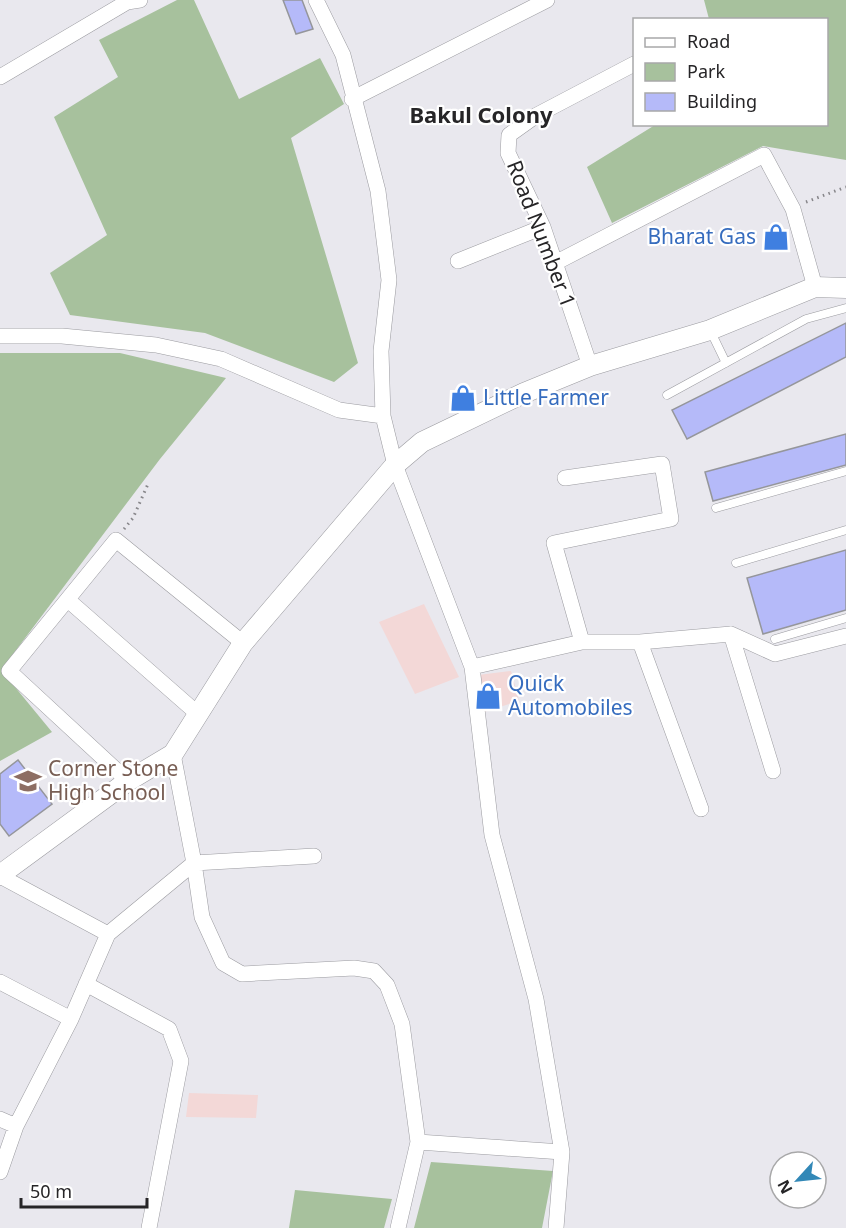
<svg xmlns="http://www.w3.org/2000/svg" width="846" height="1228" viewBox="0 0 846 1228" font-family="'Noto Sans',sans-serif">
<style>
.industrial{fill:#f3d8d7}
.green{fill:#a7c19d}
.building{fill:#b5baf9;stroke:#95969b;stroke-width:1.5}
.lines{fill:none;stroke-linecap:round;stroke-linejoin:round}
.service-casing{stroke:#9b9ba0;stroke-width:9}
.minor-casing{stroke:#9b9ba0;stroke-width:16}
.tertiary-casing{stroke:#9b9ba0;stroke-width:21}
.path{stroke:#87868a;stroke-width:3;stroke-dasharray:1.5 4.5;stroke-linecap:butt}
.service{stroke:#fff;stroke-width:8}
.minor{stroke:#fff;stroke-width:15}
.tertiary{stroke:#fff;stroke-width:20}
.labels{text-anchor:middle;stroke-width:4.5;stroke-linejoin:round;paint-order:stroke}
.street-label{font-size:21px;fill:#262527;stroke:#fff}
.shop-label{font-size:21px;fill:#366cbe;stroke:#fff;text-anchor:start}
.education-label{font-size:21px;fill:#785e54;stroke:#fff;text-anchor:start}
.neighbourhood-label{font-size:22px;font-weight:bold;fill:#262527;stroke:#fff}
</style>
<rect width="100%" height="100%" fill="#e9e8ee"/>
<!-- industrial -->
<path class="industrial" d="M424,604l35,73 -44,17 -36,-72z
M511,671l8,30 -35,11 -6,-37z
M189,1093l69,2 -2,23 -70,-1z"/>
<!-- green -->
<path class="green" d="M177,0h17l45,99 81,-41 24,46 -53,34 67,225 -24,19 -129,-49 -135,-18 -20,-42 57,-38 -53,-118 64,-40 -19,-37z
M704,0h142v160l-83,-14 -151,77 -25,-56 68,-42 171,-1v-104l-117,-1z
M0,353h120l106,25 -66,81 -159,211 51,62 -52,29z
M431,1162l122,9 -11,57h-128z
M295,1190l97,9 -8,29h-95z"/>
<!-- building -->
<path class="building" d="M283,0h19l11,29 -17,5z
M846,323v34l-159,82 -15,-29z
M846,434v31l-133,36 -8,-29z
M846,550v60l-83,24 -16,-56z
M18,760l34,44 -43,32 -9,-12v-50z"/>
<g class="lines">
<defs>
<path id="service" d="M711,332l15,31
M667,395l139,-76 40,-11
M716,508l130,-37
M736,563l110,-33
M775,639l71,-21"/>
<path id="minor" d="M316,0l27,55 35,136 11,89 -8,71 2,65 12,49 77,202 20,168 44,164 26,153 -6,76
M0,77l127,-75 13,-2
M352,99l195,-99
M458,261l85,-34
M555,263l209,-108 29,54 22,78
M0,336h62l94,9 65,14 118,51 44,6
M590,366l-47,-139 -35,-74 1,-18 28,-20 97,-51
M565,478l97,-14 9,55 -117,24 28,99
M68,600l130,114
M731,634l42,137
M640,642l61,167
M472,667l110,-25h58l91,-8 44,20 71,-18
M128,781l-119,-110 107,-131 127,103
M314,856l-120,7 8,54 21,46 19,11 112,-6 20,3 13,14 15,39 16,118 -20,86
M0,876l108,58
M0,982l71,37
M86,984l83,45 12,32 -32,167
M0,1119l16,7
M418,1142l144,10
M0,1172l16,-46 55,-107 37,-85 86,-71 -21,-109"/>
<path id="tertiary" d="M0,875l128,-94 45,-27 70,-111 152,-178 27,-23 102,-49 66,-27 120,-36 105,-43 31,1"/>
</defs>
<!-- service casing -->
<use href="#service" class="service-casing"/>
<!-- minor casing -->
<use href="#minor" class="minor-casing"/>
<!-- tertiary casing -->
<use href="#tertiary" class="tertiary-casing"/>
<!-- path -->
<path class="path" d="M806,202l40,-15
M124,529l9,-11 15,-34"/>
<!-- service -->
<use href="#service" class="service"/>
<!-- minor -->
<use href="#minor" class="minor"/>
<!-- tertiary -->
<use href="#tertiary" class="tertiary"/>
</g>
<!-- icons -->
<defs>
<symbol id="shop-bare" viewBox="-9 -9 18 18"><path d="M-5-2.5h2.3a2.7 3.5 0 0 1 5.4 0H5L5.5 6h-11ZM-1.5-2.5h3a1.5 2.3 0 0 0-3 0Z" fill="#3f7fe0" stroke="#fff" stroke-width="2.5" paint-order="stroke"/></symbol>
<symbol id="school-bare" viewBox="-9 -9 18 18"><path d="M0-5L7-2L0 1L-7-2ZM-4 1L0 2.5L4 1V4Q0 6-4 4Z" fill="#8d6e63" stroke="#fff" stroke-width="2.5" paint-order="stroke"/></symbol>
</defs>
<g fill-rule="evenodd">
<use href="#shop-bare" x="757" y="218" width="38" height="38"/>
<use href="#shop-bare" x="444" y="379" width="38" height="38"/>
<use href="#shop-bare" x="469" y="677" width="38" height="38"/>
<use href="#school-bare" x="9" y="762" width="38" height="38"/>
</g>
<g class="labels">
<!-- street labels -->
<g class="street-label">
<text transform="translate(541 234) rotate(69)" y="7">Road Number 1</text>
</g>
<!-- shop labels -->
<g class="shop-label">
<text x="756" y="244" text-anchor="end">Bharat Gas</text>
<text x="483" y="405">Little Farmer</text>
<text x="508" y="691">Quick<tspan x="508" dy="24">Automobiles</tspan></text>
</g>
<!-- education labels -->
<g class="education-label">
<text x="48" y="776">Corner Stone<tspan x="48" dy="24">High School</tspan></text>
</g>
<!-- neighbourhood labels -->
<g class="neighbourhood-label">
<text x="481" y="123">Bakul Colony</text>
</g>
</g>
<!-- legend -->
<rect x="633" y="18" width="195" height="108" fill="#ffffff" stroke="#a8a8a9" stroke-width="1.5"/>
<rect x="645" y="38" width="30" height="9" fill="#ffffff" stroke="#a8a8a9" stroke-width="1.5"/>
<text x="687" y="48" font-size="18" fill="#262527">Road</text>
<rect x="645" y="63" width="30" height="18" fill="#a7c19d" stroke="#a8a8a9" stroke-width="1.5"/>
<text x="687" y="78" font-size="18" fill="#262527">Park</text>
<rect x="645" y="93" width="30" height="18" fill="#b5baf9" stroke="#a8a8a9" stroke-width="1.5"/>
<text x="687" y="108" font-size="18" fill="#262527">Building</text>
<!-- north arrow -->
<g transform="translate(798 1180) rotate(243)"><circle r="28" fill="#ffffff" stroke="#a8a8a9" stroke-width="1.5"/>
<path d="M0-4.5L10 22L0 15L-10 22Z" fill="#3288b7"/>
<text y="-9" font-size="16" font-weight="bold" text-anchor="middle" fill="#262527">N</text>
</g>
<!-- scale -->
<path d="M21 1198v9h126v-9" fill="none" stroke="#262527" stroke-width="3"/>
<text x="30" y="1198" font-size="18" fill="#262527" stroke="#ffffff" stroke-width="4.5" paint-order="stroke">50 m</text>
</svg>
